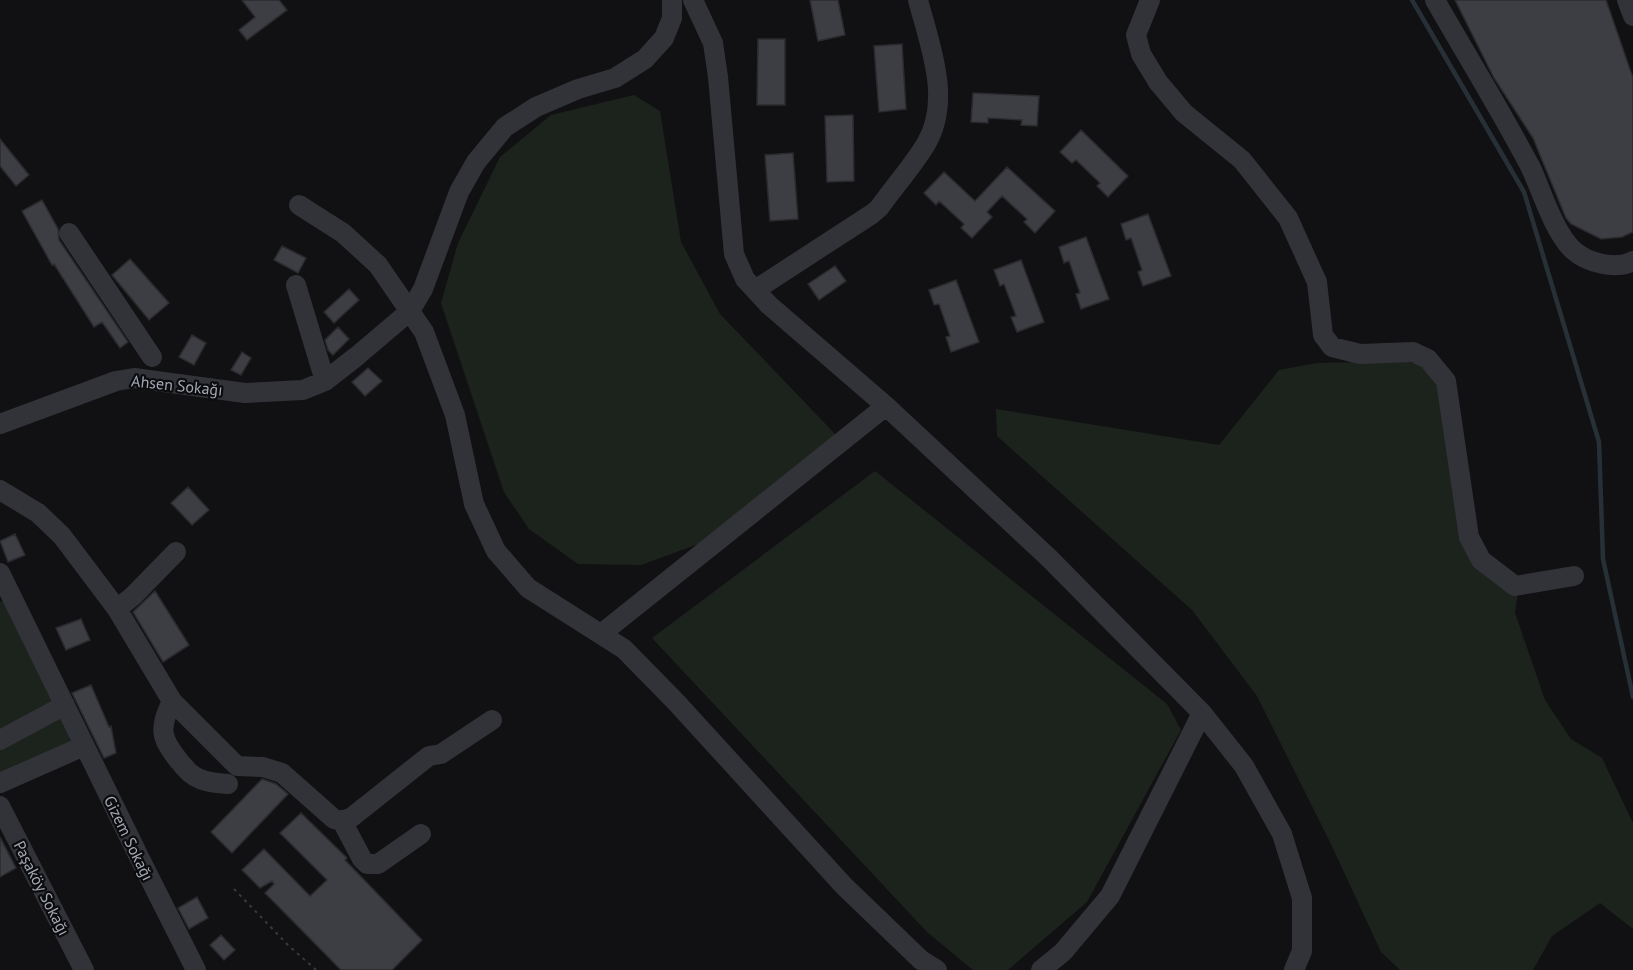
<svg xmlns="http://www.w3.org/2000/svg" width="1633" height="970" viewBox="0 0 1633 970" font-family="'PT Sans',sans-serif">
<style>
.green{fill:#1c231d}
.lines{fill:none;stroke-linecap:round;stroke-linejoin:round}
.stream{stroke:#283037;stroke-width:4.5}
.building{fill:#3d3e43;stroke:#2b2b2f;stroke-width:1.5}
.path{stroke:#383a3f;stroke-width:2;stroke-dasharray:3 4.5;stroke-linecap:butt}
.minor{stroke:#323338;stroke-width:20}
.labels{text-anchor:middle;stroke-width:4.5;stroke-linejoin:round;paint-order:stroke}
.street-label{font-size:16px;fill:#a2a8b4;stroke:#0c0c0e}
</style>
<rect width="100%" height="100%" fill="#111113"/>
<!-- green -->
<path class="green" d="M634,95l26,16 21,131 39,72 118,123 -126,102 -71,26 -63,-1 -49,-35 -25,-37 -63,-189 17,-60 42,-86 51,-42z
M1400,361l20,3 25,30 22,146 52,45 -4,28 30,87 26,39 31,19 31,65v106l-33,-26 -48,33 -19,34h-133l-19,-18 -51,-110 -73,-146 -65,-86 -195,-174 -1,-27 223,36 60,-75 38,-7z
M875,471l292,233 14,26 -94,172 -79,68h-35l-46,-38 -275,-294z
M4,600l70,140 -74,35v-173z"/>
<g class="lines">
<!-- stream -->
<path class="stream" d="M1412,0l112,192 75,250 4,117 30,138"/>
</g>
<!-- building -->
<path class="building" d="M242,0h37l8,10 -40,30 -8,-10 16,-13z
M810,0h28l7,35 -27,6z
M1455,0h151l27,78v154l-11,5 -21,2 -30,-15 -5,-6 -33,-80 -39,-60z
M758,39h27v66h-28z
M902,44l4,65 -27,3 -5,-66z
M973,93l66,3 -2,30 -16,-1 1,-5 -34,-2v5l-17,-1z
M853,115l1,66 -27,1 -2,-66z
M1081,130l47,46 -20,21 -11,-11 3,-3 -24,-23 -4,3 -12,-11z
M0,139l29,36 -13,11 -16,-20z
M793,153l5,66 -28,2 -5,-66z
M1007,167l48,44 -20,22 -11,-11 3,-3 -25,-23 -15,16 5,5 -20,21 -11,-10 3,-4 -25,-23 -3,4 -12,-12 20,-21 31,29z
M42,200l16,29 1,11 69,102 -8,6 -18,-26 -8,5 -40,-63 -2,1 -30,-54z
M1148,214l23,62 -28,10 -5,-14 4,-2 -11,-32 -5,2 -5,-16z
M1086,237l23,62 -28,10 -5,-15 4,-1 -11,-32 -5,2 -5,-16z
M282,246l24,12 -8,15 -24,-13z
M130,259l39,44 -20,17 -37,-45z
M1021,260l23,62 -27,10 -6,-15 5,-1 -12,-32 -4,2 -6,-16z
M835,266l11,15 -27,19 -11,-16z
M956,280l23,62 -28,10 -5,-15 4,-1 -11,-32 -5,1 -5,-15z
M349,289l10,11 -25,23 -10,-11z
M338,327l11,12 -16,16 -5,-5 -3,-10z
M192,335l14,8 -12,22 -15,-8z
M242,352l9,6 -10,17 -10,-5z
M368,368l14,13 -17,15 -13,-14z
M188,487l21,23 -17,15 -21,-22z
M15,534l10,21 -17,7 -8,-21z
M155,591l34,54 -26,17 -30,-50z
M81,619l9,21 -24,10 -10,-22z
M91,685l18,42 2,-1 5,27 -12,5 -32,-65z
M262,779l14,5 12,10 -56,59 -21,-21z
M301,813l46,45 -2,2 77,80 -30,30h-51l-76,-77 9,-9 -2,-3 -12,7 -18,-18 22,-21 46,47 17,-16 -47,-47z
M0,837l16,31 -16,9z
M197,897l11,21 -19,11 -11,-21z
M221,935l14,15 -11,10 -14,-15z"/>
<g class="lines">
<!-- path -->
<path class="path" d="M234,889l54,56 28,25"/>
<!-- minor -->
<path class="minor" d="M693,0l20,43 5,34 16,177 11,25 24,26 117,101 163,152 153,155 -92,183 -47,56 -22,18
M1150,0l-14,35 5,19 17,28 26,31 58,47 46,58 29,64 6,53 9,12 28,7 53,-2 15,7 18,22 23,156 12,23 34,26 59,-10
M1435,0c32,56 66,111 96,168 11,24 23,64 42,82 14,13 43,20 60,11
M1627,0l6,16
M299,205l44,28 35,32 46,67 31,83 19,89 22,47 32,37 96,61 52,53 168,184 77,74 16,10
M69,233l83,124
M296,285l29,96
M755,290l117,-76 7,-6c15,-21 33,-41 47,-64 26,-44 4,-98 -8,-144
M0,424l116,-43 18,-3 111,15 58,-3 22,-9 32,-25 53,-45 13,-22 36,-97 17,-30 29,-35 31,-20 42,-18 37,-11 30,-19 19,-21 8,-20v-18
M0,490l38,23 24,23 55,73 55,92 65,65 26,1 19,6 52,46 8,2 10,-4 77,-61 12,-2 51,-34
M0,573l142,290 54,107
M117,609l16,-13 43,-44
M601,634l285,-228
M172,701c-13,28 -12,36 7,60 7,8 11,14 21,18 9,4 19,4 28,5
M1202,713l42,53 38,68 20,64v53l-8,19
M0,740l65,-35
M0,783l84,-37
M0,806l84,164
M342,821l20,38 5,5h11l43,-30"/>
</g>
<g class="labels">
<!-- street labels -->
<g class="street-label">
<text transform="translate(177 385) rotate(6)" y="6">Ahsen Sokağı</text>
<text transform="translate(129 838) rotate(64)" y="6">Gizem Sokağı</text>
<text transform="translate(42 888) rotate(63)" y="6">Paşaköy Sokağı</text>
</g>
</g>
</svg>
